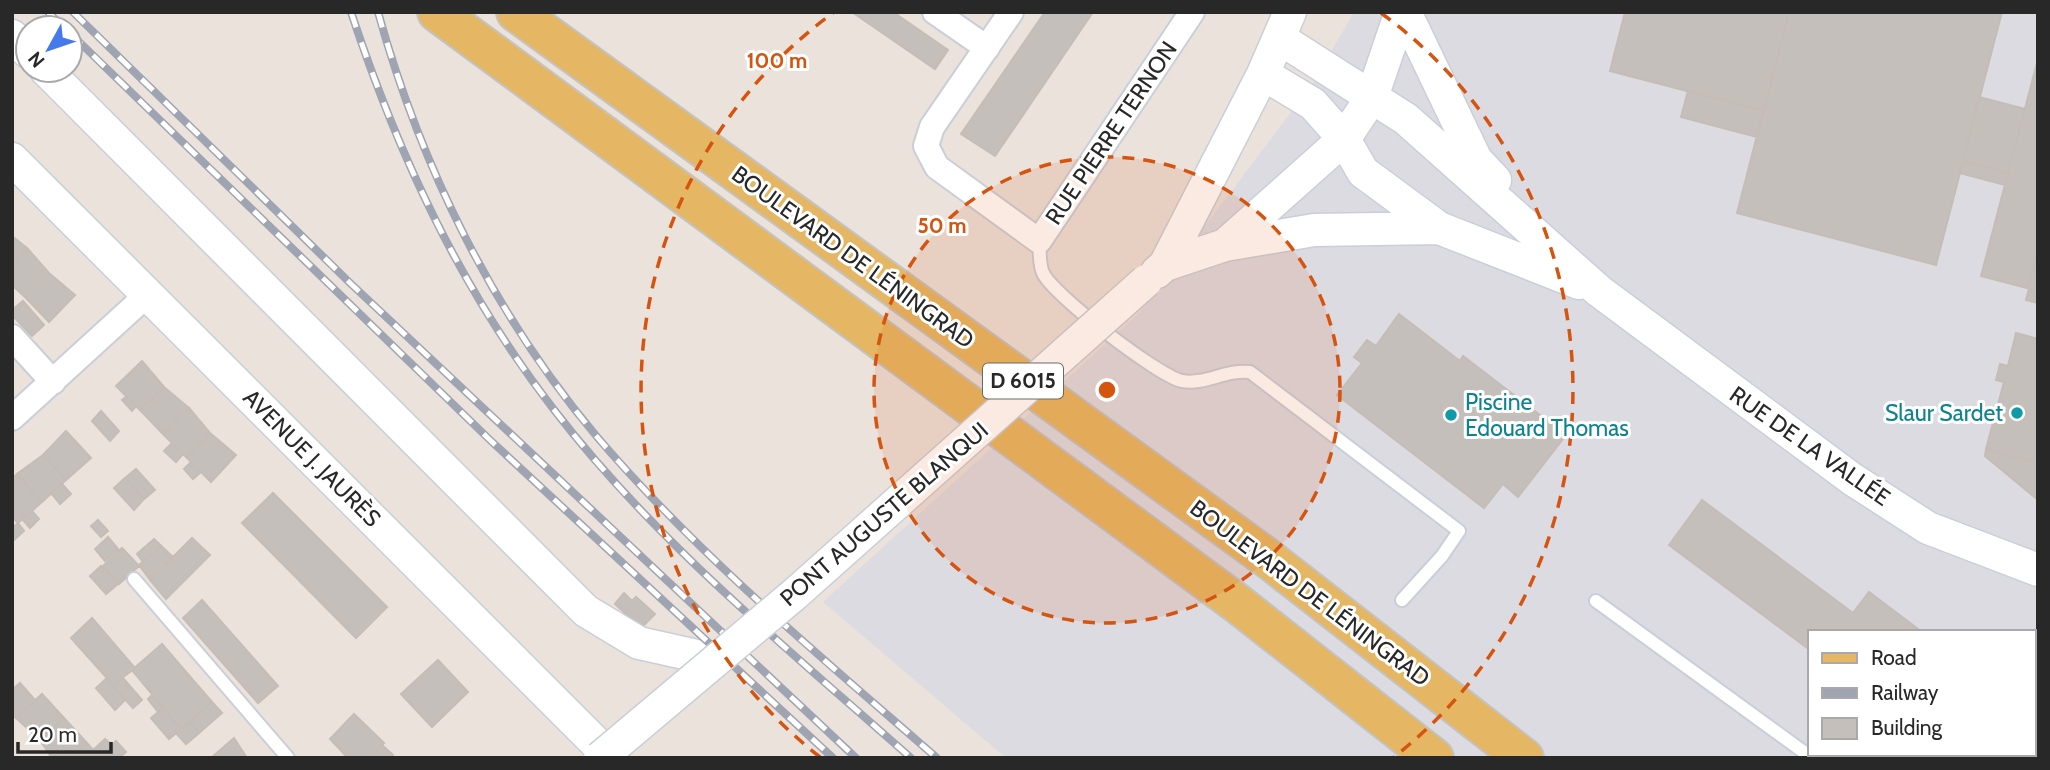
<svg xmlns="http://www.w3.org/2000/svg" width="2050" height="770" viewBox="0 0 2050 770" font-family="Cabin,sans-serif">
<style>
.industrial{fill:#dcdbe2;fill-rule:evenodd}
.building{fill:#c5bfbb;stroke:#c5bdb5;stroke-width:2}
.lines{fill:none;stroke-linecap:round;stroke-linejoin:round}
.service-casing{stroke:#c9cfd9;stroke-width:16}
.minor-casing{stroke:#c9cfd9;stroke-width:28}
.tertiary-casing{stroke:#c9cfd9;stroke-width:35}
.primary-casing{stroke:#c3c3c3;stroke-width:42}
.service{stroke:#fff;stroke-width:12}
.minor{stroke:#fff;stroke-width:24}
.tertiary{stroke:#fff;stroke-width:32}
.primary{stroke:#e5b764;stroke-width:38}
.rail-casing{stroke:#9ea4b1;stroke-width:8}
.rail{stroke:#fff;stroke-width:5;stroke-dasharray:16;stroke-linecap:butt}
.tertiary-bridge-casing{stroke:#c9cfd9;stroke-width:35;stroke-linecap:butt}
.tertiary-bridge{stroke:#fff;stroke-width:32}
.ring{fill:none;stroke:#d5540f;stroke-width:3.5;stroke-dasharray:12 9}
.culture-dot{fill:#0f9aa8;stroke:#fff;stroke-width:2.5}
.labels{text-anchor:middle;stroke-width:6;stroke-linejoin:round;paint-order:stroke}
.shield{fill:#fff;stroke:#686868;stroke-width:2}
.shield-label{font-size:21px;font-weight:bold;fill:#282828}
.street-label{font-size:23px;fill:#282828;stroke:#fff}
.culture-label{font-size:23px;fill:#0d838f;stroke:#fff;text-anchor:start}
.centre{fill:#d5540f;stroke:#fff;stroke-width:3.5}
.ring-label{font-size:21px;text-anchor:middle;font-weight:bold;fill:#d5540f;stroke:#fff;stroke-width:6;stroke-linejoin:round;paint-order:stroke}
</style>
<rect width="100%" height="100%" fill="#eae2db"/>
<!-- industrial -->
<path class="industrial" d="M1354,12h684v746h-1032l-183,-156 316,-289 175,-231zM1810,632h224v122h-224z"/>
<!-- building -->
<path class="building" d="M852,12h41l55,38 -13,19z
M1045,12h48l-98,144 -34,-22z
M1625,12h164l-25,99 -154,-40z
M1789,12h213l-66,253 -199,-52z
M2038,59v190l-11,39 -46,-12z
M1688,91l76,20 -7,26 -76,-20z
M1979,97l46,12 -17,64 -45,-12z
M1963,161l45,12 -3,12 -45,-12z
M12,236l15,12 -15,15z
M27,248l22,25 -24,24 -13,-12v-22z
M2038,249v42l-11,-3z
M49,273l26,22 -26,27 -24,-25z
M2029,289l9,2v12l-12,-3z
M23,301l21,24 -12,11 -20,-21v-5z
M1399,314l61,47 3,-5 103,79 -48,62 -15,-13 -19,24 -147,-113 25,-32 -8,-6 13,-17 9,6z
M2016,333l22,6v124l-52,-14 18,-67 -8,-2 4,-16 8,2z
M142,361l22,26 -24,23 -24,-24z
M164,387l25,21 -26,26 -23,-24z
M126,397l10,9 -4,5 -10,-11z
M189,408l21,25 -23,25 -24,-24z
M101,411l18,20 -9,10 -18,-20z
M66,431l25,27 -25,22 -23,-25z
M210,433l26,22 -25,27 -24,-24z
M172,443l11,11 -7,8 -12,-11z
M1986,449l52,14v37l-53,-44z
M43,455l23,25 -24,22 -25,-28z
M191,462l10,10 -8,7 -9,-10z
M136,469l19,21 -11,9 -19,-21z
M17,474l25,28 -24,21 -6,-6v-38z
M125,478l19,21 -10,11 -20,-22z
M62,484l9,10 -11,10 -9,-11z
M273,493l114,114 -31,31 -114,-115z
M1702,500l151,113 16,-21 53,40h-112v18l-141,-105z
M32,511l7,8 -9,9 -8,-9z
M98,520l10,11 -7,6 -10,-11z
M18,523l6,8 -12,11v-14z
M108,537l10,12 -13,12 -10,-12z
M192,538l18,17 -44,44 -16,-19z
M154,539l19,18 -2,2 -11,-12 -17,15 -6,-8z
M160,547l11,12 -21,21 -11,-15z
M122,548l17,18 -20,18 -16,-18z
M101,566l17,18 -12,10 -16,-18z
M624,593l8,8 4,-4 19,17 -14,14 -26,-24z
M202,600l76,86 -20,17 -75,-85z
M92,618l43,50 -22,17 -42,-47z
M162,644l50,58 -31,27 -49,-59z
M438,660l30,32 -36,35 -31,-33z
M107,678l18,22 -10,10 -19,-22z
M123,678l19,22 -9,8 -20,-22z
M20,683l15,17 -19,18 -4,-4v-24z
M42,694l22,24 -24,22 -24,-22z
M152,695l11,13 -5,4 -10,-13z
M212,702l10,11 -23,20 -9,-11z
M163,708l18,21 -12,10 -18,-21z
M354,714l30,29 -14,15h-22l-18,-19z
M64,718l23,25 -17,15h-18l-12,-18z
M190,722l9,11 -13,11 -10,-11z
M234,738l13,20h-36z
M105,739l7,6 -13,12 -6,-7z
M116,741l10,11 -7,6h-19z
M87,743l13,15h-30z
M382,745l11,10 -2,3h-21z
M2034,749l4,9h-18l3,-4h11z
M1874,754h98l-2,4h-99z"/>
<g class="lines">
<defs>
<path id="service" d="M1039,241c1,10 0,24 4,32 10,22 115,103 139,108 24,4 44,-12 68,-9l209,159 -17,25 -40,44
M134,579l154,179
M1596,601l216,157"/>
<path id="minor" d="M935,12l52,36
M1011,12l-79,115 -6,19 11,21 102,74 153,-229
M12,337l41,45
M12,418l136,-124"/>
<path id="tertiary" d="M1405,12l71,148 19,20
M12,36l16,16
M1279,38l127,81 193,172 253,188 76,49 110,42
M46,70l540,541 53,32 76,17
M1263,74l50,30 31,35 19,33 76,56
M12,159l599,599
M1225,245l89,-15 125,-2 140,55
M1165,265l60,-20 119,-106 28,-42 29,-85
M1157,272l8,-7 98,-191 27,-62"/>
<path id="primary" d="M437,12l801,592 196,154
M516,12l750,545 258,201"/>
</defs>
<!-- service casing -->
<use href="#service" class="service-casing"/>
<!-- minor casing -->
<use href="#minor" class="minor-casing"/>
<!-- tertiary casing -->
<use href="#tertiary" class="tertiary-casing"/>
<!-- primary casing -->
<use href="#primary" class="primary-casing"/>
<!-- service -->
<use href="#service" class="service"/>
<!-- minor -->
<use href="#minor" class="minor"/>
<!-- tertiary -->
<use href="#tertiary" class="tertiary"/>
<!-- primary -->
<use href="#primary" class="primary"/>
<defs>
<path id="rail" d="M48,12l16,16
M73,12l276,270 507,476
M351,12c48,145 110,278 204,399 101,131 232,237 356,347
M378,12c43,155 116,303 220,426 100,117 222,218 339,320
M70,33l420,407 343,318"/>
</defs>
<!-- rail casing -->
<use href="#rail" class="rail-casing"/>
<!-- rail -->
<use href="#rail" class="rail"/>
<defs>
<path id="tertiary-bridge" d="M600,758l196,-165 350,-312"/>
</defs>
<!-- tertiary-bridge casing -->
<use href="#tertiary-bridge" class="tertiary-bridge-casing"/>
<!-- tertiary-bridge -->
<use href="#tertiary-bridge" class="tertiary-bridge"/>
</g>
<!-- distance rings -->
<circle cx="1107" cy="390" r="233" fill="#d5540f" fill-opacity=".12"/>
<g class="ring">
<circle cx="1107" cy="390" r="233"/>
<path d="M820 757A466 466 0 0 1 833 13M1381 13A466 466 0 0 1 1394 757"/>
</g>
<!-- markers -->
<g class="culture-dot">
<circle cx="2017" cy="413" r="7"/>
<circle cx="1451" cy="415" r="7"/>
</g>
<g class="labels">
<!-- shield labels -->
<rect class="shield" x="983" y="363.5" width="80" height="35" rx="5"/>
<g class="shield-label">
<text x="1023" y="388">D 6015</text>
</g>
<!-- street labels -->
<g class="street-label">
<text transform="translate(1111 133) rotate(-56)" y="8">RUE PIERRE TERNON</text>
<text transform="translate(853 257) rotate(36)" y="8">BOULEVARD DE LÉNINGRAD</text>
<text transform="translate(1810 446) rotate(35)" y="8">RUE DE LA VALLÉE</text>
<text transform="translate(312 458) rotate(45)" y="8">AVENUE J. JAURÈS</text>
<text transform="translate(884 514) rotate(-41)" y="8">PONT AUGUSTE BLANQUI</text>
<text transform="translate(1310 593) rotate(37)" y="8">BOULEVARD DE LÉNINGRAD</text>
</g>
<!-- culture labels -->
<g class="culture-label">
<text x="1465" y="410">Piscine<tspan x="1465" dy="26">Edouard Thomas</tspan></text>
<text x="2003" y="421" text-anchor="end">Slaur Sardet</text>
</g>
</g>
<circle cx="1107" cy="390" r="10" class="centre"/>
<g class="ring-label">
<text x="777" y="68">100 m</text>
<text x="942" y="233">50 m</text>
</g>
<!-- border -->
<rect width="2050" height="770" fill="none" stroke="#282828" stroke-width="28"/>
<!-- legend -->
<rect x="1808" y="630" width="228" height="126" fill="#ffffff" stroke="#a9a9a9" stroke-width="2"/>
<rect x="1822" y="653" width="35" height="10" fill="#e5b764" stroke="#a9a9a9" stroke-width="2"/>
<text x="1871" y="665" font-size="21" fill="#282828">Road</text>
<rect x="1822" y="688" width="35" height="10" fill="#9ea4b1" stroke="#a9a9a9" stroke-width="2"/>
<text x="1871" y="700" font-size="21" fill="#282828">Railway</text>
<rect x="1822" y="718" width="35" height="21" fill="#c5bfbb" stroke="#a9a9a9" stroke-width="2"/>
<text x="1871" y="735" font-size="21" fill="#282828">Building</text>
<!-- north arrow -->
<g transform="translate(49 49) rotate(230)"><circle r="33" fill="#ffffff" stroke="#a9a9a9" stroke-width="2"/>
<path d="M0-5L12 26L0 18L-12 26Z" fill="#467aec"/>
<text y="-10" font-size="19" font-weight="bold" text-anchor="middle" fill="#282828">N</text>
</g>
<!-- scale -->
<path d="M18 742v10h93v-10" fill="none" stroke="#282828" stroke-width="3.5"/>
<text x="28" y="742" font-size="21" fill="#282828" stroke="#ffffff" stroke-width="5" paint-order="stroke">20 m</text>
</svg>
